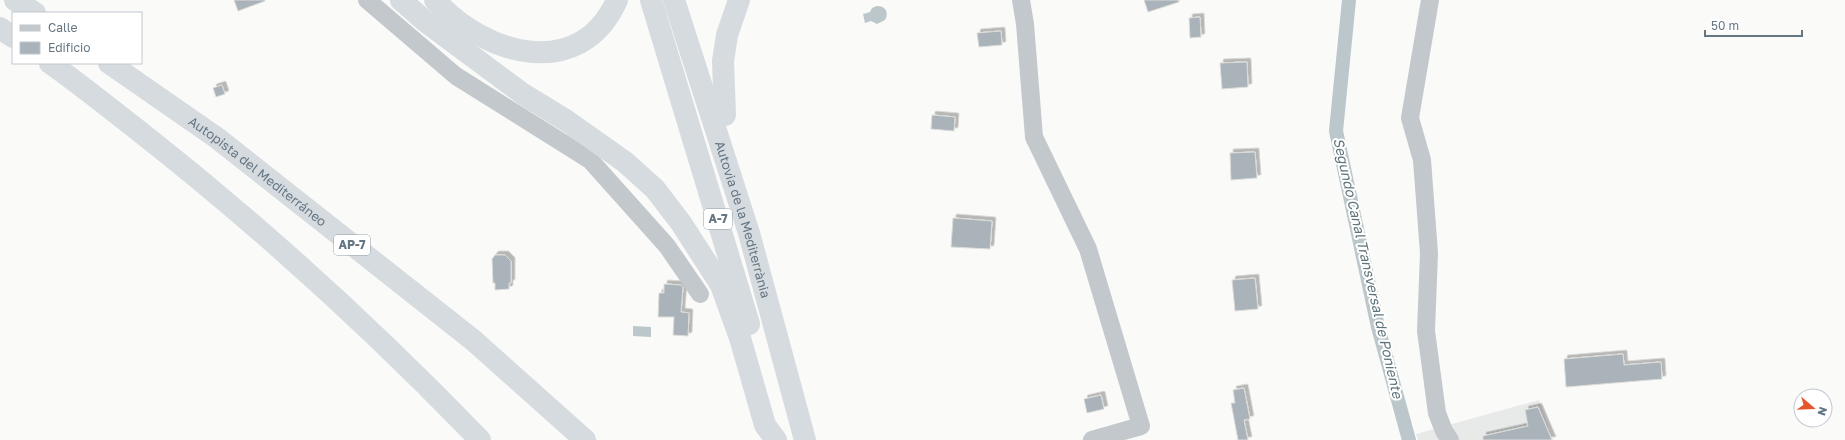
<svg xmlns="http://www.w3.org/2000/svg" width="1845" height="440" viewBox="0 0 1845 440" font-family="'Golos Text',sans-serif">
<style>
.built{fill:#e8e9e9}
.water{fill:#bbc7cb}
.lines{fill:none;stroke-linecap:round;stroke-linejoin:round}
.canal{stroke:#bbc7cb;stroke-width:14}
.building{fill:#aab3b9;stroke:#dcdcda;filter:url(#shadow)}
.minor{stroke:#c3c8cc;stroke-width:18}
.highway{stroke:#d6dbdf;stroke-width:22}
.labels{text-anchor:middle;stroke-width:4;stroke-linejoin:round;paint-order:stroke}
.shield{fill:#fff;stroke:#939fa8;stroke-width:1}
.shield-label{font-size:12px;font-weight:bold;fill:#657683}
.street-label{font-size:13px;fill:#657683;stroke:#fff}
.water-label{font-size:14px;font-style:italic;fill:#60757c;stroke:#fff}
</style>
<defs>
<filter id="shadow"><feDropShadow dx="3.5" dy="-3.5" stdDeviation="0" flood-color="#0004"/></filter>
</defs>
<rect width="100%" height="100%" fill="#fafaf8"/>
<!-- built -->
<path class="built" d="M1539,400l14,40h-135l-2,-6z"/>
<!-- water -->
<path class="water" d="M877,6c9,0 12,7 8,14l-8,4 -6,-3 -6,2 -2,-9 7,-2 2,-4z
M633,326l18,1v10l-18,-1z"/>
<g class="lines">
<!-- canal -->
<path class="canal" d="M1349,0l-13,131 42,196 31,113"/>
</g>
<!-- building -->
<path class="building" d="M234,0h31v1l-27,10z
M1144,0h34l1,2 -31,10z
M1200,17l1,20 -11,1 -1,-20z
M1001,31l1,14 -23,2 -2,-14z
M1247,62l1,25 -26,2 -2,-26z
M222,85l3,9 -9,3 -3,-9z
M932,115l23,2 -1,14 -23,-2z
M1255,152l2,26 -26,2 -1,-27z
M953,218l39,3 -2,28 -39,-2z
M495,255h10l6,6v22h-2v6l-14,1v-7h-2l-1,-24z
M1255,278l3,31 -23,2 -3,-31z
M664,284l17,1 2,2 -2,25 8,1 -1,23 -15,-1 1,-18h-16l1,-24h5z
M1623,354l1,11 37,-3 1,17 -96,8 -2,-28z
M1244,388l6,31 -6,1 4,20h-10l-7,-37h4l-2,-13z
M1101,395l3,14 -17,4 -3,-14z
M1538,407l14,33h-69v-4l45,-10 -3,-16z"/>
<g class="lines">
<!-- minor -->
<path class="minor" d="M367,0l89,76 134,84 77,86 33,48
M1021,0l4,24 9,113 54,112 53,177 -49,14
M1430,0l-20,118 12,42 7,93 -3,78 11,82 7,18 6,9"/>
<!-- highway -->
<g class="highway">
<path d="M15,0l20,13"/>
<path d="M401,0l25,22 97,72 44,27 58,41 30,27 26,34 40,62 19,53 25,87 11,15"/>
<path d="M435,0c49,55 145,83 182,0"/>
<path d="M651,0l98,324"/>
<path id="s1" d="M674,0l75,233 56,207"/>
<path d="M0,28l13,9"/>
<path d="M50,63c30,21 59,45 89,68 121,95 234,198 341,309"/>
<path id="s2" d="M109,63l108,75 256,202 112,100"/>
<path d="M725,115l-2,-54 4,-26 12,-35"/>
</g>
</g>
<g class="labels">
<!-- shield labels -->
<g class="shield">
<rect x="704" y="209" width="28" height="20" rx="3"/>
<rect x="334" y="235" width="36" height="20" rx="3"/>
</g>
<g class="shield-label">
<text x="718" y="223">A-7</text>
<text x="352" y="249">AP-7</text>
</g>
<!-- street labels -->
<g class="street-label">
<text dy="5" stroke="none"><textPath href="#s2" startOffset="184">Autopista del Mediterráneo</textPath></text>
<text dy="5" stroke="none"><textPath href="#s1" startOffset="230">Autovia de la Mediterrània</textPath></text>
</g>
<!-- water labels -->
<g class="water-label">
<text transform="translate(1368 268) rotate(77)" y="5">Segundo Canal Transversal de Poniente</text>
</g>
</g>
<!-- legend -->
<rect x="12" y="12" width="130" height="52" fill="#ffffff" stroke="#c1c8cd"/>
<rect x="20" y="25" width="20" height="6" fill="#c3c8cc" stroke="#c1c8cd"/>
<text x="48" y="32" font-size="12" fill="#657683">Calle</text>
<rect x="20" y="42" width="20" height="12" fill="#aab3b9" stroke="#c1c8cd"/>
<text x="48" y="52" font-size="12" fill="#657683">Edificio</text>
<!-- north arrow -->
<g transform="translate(1813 408) rotate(109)"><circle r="19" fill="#ffffff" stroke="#c1c8cd"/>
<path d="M0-3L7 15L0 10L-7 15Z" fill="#e4572e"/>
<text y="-6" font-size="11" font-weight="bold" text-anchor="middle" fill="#657683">N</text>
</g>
<!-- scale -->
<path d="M1705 30v6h97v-6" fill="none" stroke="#657683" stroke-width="2"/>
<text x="1711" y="30" font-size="12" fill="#657683" stroke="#ffffff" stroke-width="3" paint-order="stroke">50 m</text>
</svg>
